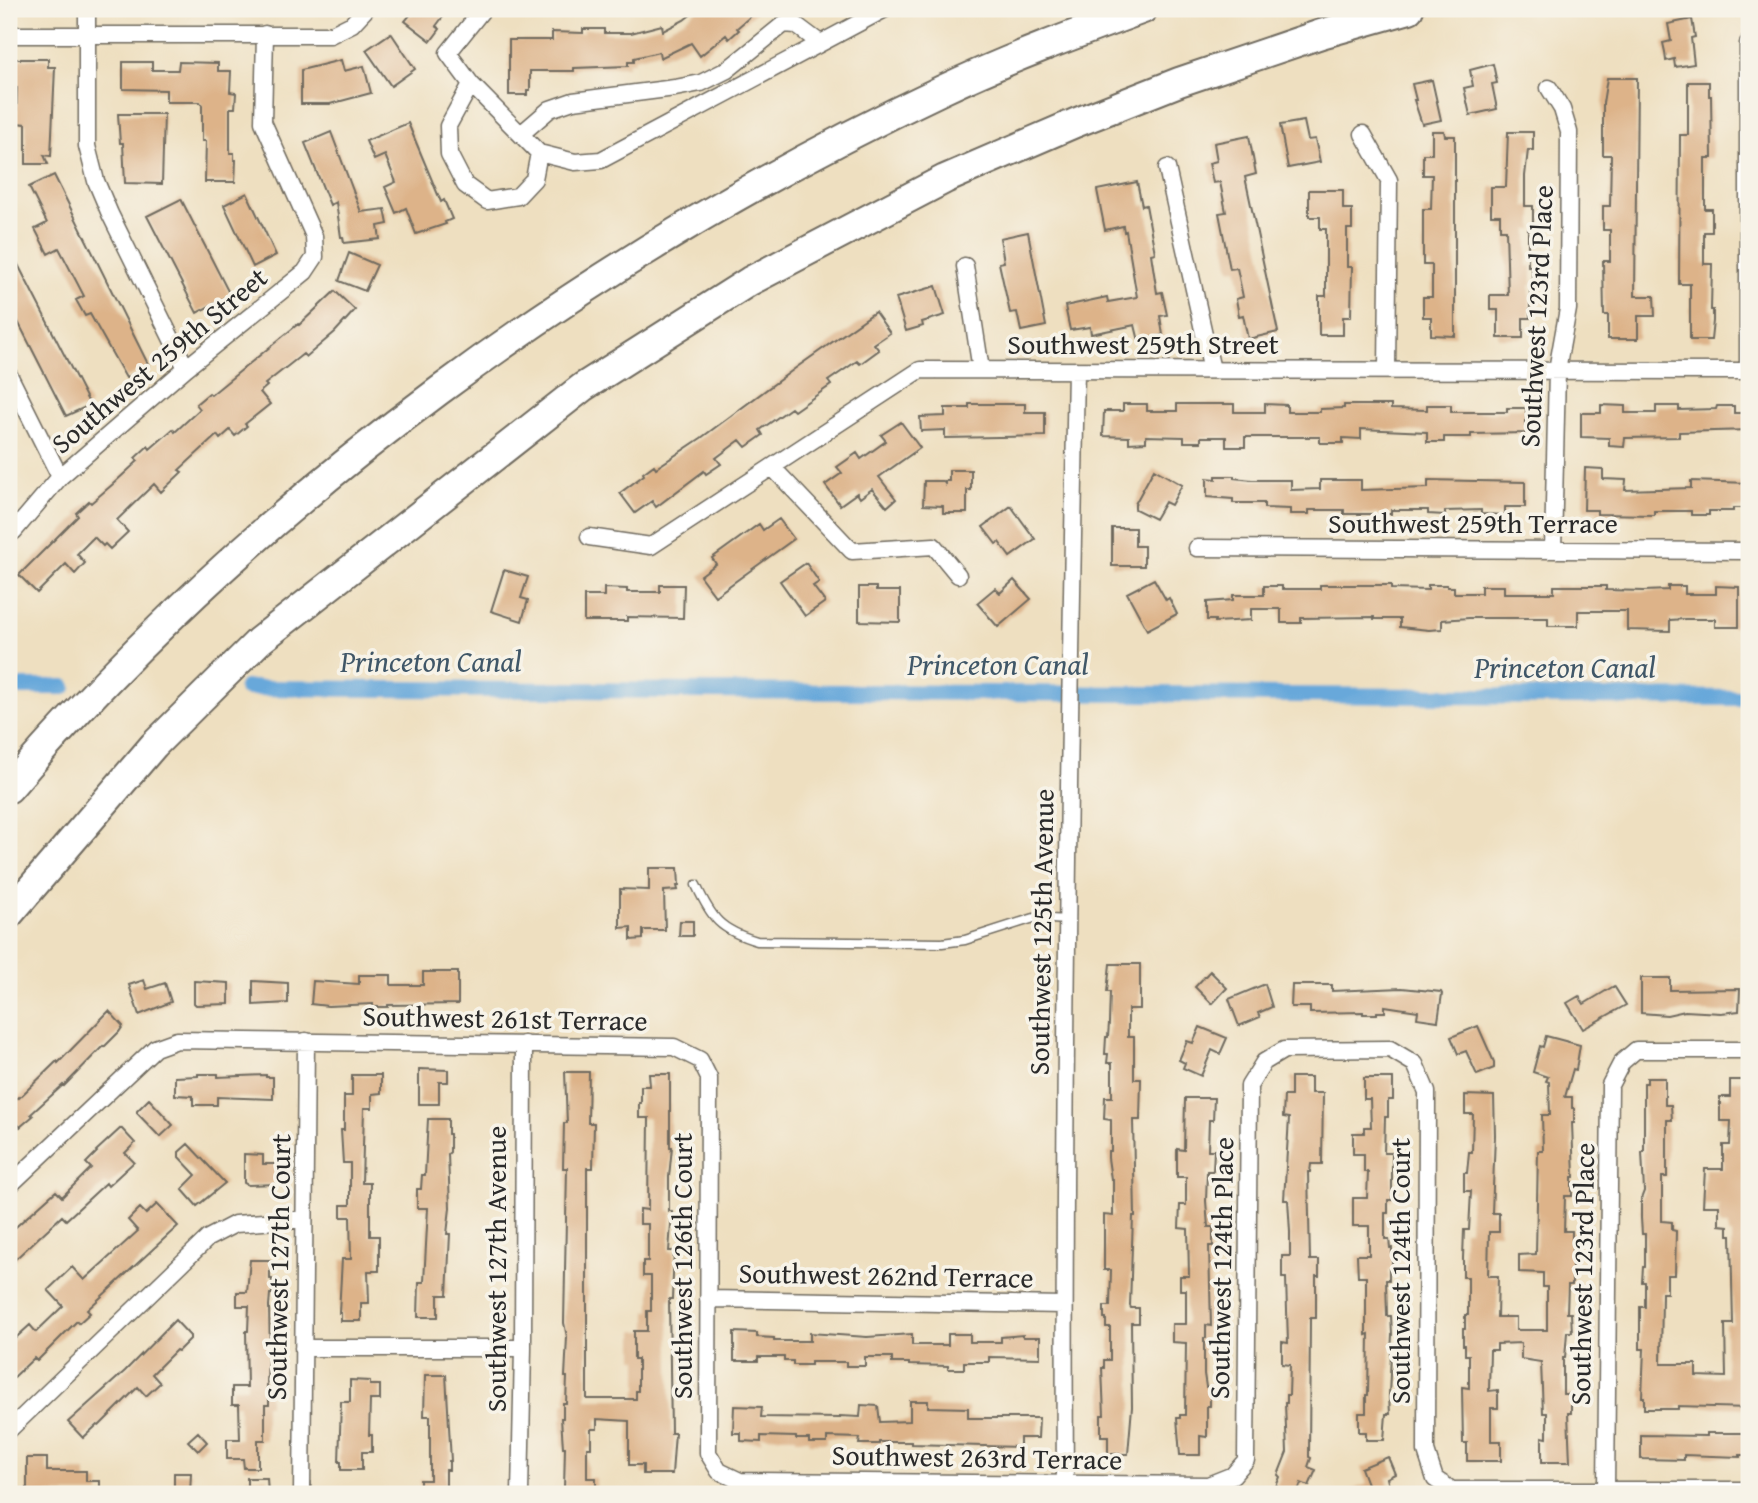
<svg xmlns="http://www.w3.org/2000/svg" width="1758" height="1503" viewBox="0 0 1758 1503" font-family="'Gentium Book Plus',serif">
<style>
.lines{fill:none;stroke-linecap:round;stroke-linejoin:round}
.canal{stroke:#67a8da;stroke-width:16}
.building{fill:#ddb389}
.lane-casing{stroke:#6f6a5f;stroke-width:11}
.street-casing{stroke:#6f6a5f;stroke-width:19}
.highway-casing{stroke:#6f6a5f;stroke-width:32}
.lane{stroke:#fff;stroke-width:8}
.street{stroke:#fff;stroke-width:16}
.highway{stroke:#fff;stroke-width:28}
.labels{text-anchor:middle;stroke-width:7;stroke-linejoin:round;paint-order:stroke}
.street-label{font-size:28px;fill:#2b2b2b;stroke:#f7f3e8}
.water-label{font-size:30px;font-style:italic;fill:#405768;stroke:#f7f3e8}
</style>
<rect width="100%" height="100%" fill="#f7f3e8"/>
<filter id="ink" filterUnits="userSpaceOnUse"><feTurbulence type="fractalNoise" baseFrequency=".0143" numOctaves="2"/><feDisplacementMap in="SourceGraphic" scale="14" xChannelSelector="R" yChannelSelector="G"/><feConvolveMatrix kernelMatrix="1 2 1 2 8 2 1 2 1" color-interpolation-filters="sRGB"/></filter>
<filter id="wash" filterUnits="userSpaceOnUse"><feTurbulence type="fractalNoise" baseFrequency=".00686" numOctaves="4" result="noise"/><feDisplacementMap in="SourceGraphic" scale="28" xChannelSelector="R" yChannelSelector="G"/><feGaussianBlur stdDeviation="1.57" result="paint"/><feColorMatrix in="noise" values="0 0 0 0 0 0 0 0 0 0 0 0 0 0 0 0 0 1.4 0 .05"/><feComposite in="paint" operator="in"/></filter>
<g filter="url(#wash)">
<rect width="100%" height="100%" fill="#eedfc0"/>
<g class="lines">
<!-- canal -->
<path class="canal" d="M9,687h55
M246,688l1503,10"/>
</g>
<g id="blocks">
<!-- building -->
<path class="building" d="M415,9h24l6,5 -9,12 4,3 -9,12 -26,-20z
M698,9h61l-22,19 2,2 -10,9 -3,-4 -26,21 -9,-13 -31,15 -1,-6 -25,6v4h-6v4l-54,2v3h-44v19h-3v5h-18v-55h43v-8l31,1v-4h21v4h27l31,-8 1,6 21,-11z
M1692,19l3,18 -4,1 3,26 -19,3 -1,-8 -8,2 -1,-9 -2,-9 8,-2 -3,-17z
M391,33l24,36 -24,17 -25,-36z
M14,59h34v8h7l-4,89 -7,-1 4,9h-22v-40l-10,-1 1,-35h-3z
M341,60l3,11 20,-5 7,27 -41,11h-29v-34z
M123,62h29v8h26l1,-8 39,1v8h13l-1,21 6,1 -1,15h-5v45h4v7h2l-1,22h-30l1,-41h-4v-36l-2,-3h-34v-12l-43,-1z
M1493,64l4,19 -5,1 5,25 -27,6 -6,-27 9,-2 -3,-16z
M1607,78h30l-2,218h19l1,20h-17v23h-30v-24h-4l-1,-54h7v-31h-7v-24h7l1,-51h-8v-52z
M1432,80l9,40 -19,4 -8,-24h2l-4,-16z
M1688,82h21v14h2l1,62h-7v51h7v23h-8v32h8l-1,46h2v11l-2,19h-21v-56h-11l1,-149h8z
M118,114h46l-2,70 -37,-1 -2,-40h-3z
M1304,121l4,19 7,-1 5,23 -32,6 -8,-43z
M408,123l33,79 3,-2 8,19 -7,3 1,2 -30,10 -10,-26 -10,5 -11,-26 11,-5 -11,-27 -11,5 -8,-19z
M1432,131h12l1,5h10v200l-24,-1v-18h-8v-20h9v-32h-9v-56h8l1,-34h-9v-21h9z
M331,132l30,80 24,-3 3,15 -10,2 2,13 -36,4 -1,-6h-2l-5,-35 -6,3 -25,-62z
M1508,132h25v18h-5l-3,26v30h8v24h-5v36h4v19h-2v33h-7v20h-25v-28h-8v-15h18l-2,-65h-6v-15h-9v-28h15z
M1249,136l7,38 -11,3 33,155 -30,7 -5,-24 -4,1 -3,-17 7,-2 -6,-29 -7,1 -11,-56 7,-1 -6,-30 -7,1 -4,-20 8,-2 -3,-18z
M54,175l95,191 -23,12 -36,-64 -5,2 -9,-16 8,-4 -25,-48 -11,6 -13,-25 12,-6 -18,-36z
M1137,182l5,24 4,-1 9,48 -4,1 6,39 5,-1 5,23 -7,1 3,19 -24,6 -4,-16 -44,9 -1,-7 -20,3 -5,-24 42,-9 1,5 29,-5 -11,-66 -2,1 -1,-6 -18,4 -8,-40z
M1309,190h34v19h9v20h-5v38h5l-1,50h-8v18h-24v-39h7v-67h-6v-12h-11z
M247,193l29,62 -23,12 -29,-62z
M181,199l49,96 -33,18 -50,-97z
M1028,232l18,94 -25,5 -4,-19 -7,1 -11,-50 5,-1 -4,-24z
M9,247l81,158 -24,11 -57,-112z
M349,253l28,12 -12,26 -26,-10z
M936,286l9,29 -23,7 1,4 -17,5 -10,-33z
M335,291l20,19 -20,22 -29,25 -3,-3 -38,30 2,2 -7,6 10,12 -25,20 2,2 -12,10 -5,-6 -10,9 -3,-4 -38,35 3,2 -21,20 -7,-8 -37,36 11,12 -18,17 -5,-5 -2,2 -9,-9 -17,17 8,9 -10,11 -9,-10 -29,29 -18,-18 59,-59 -2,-3 13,-12 2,2 22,-19 25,-23 -3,-3 13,-12 2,3 23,-20 2,3 25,-23 -4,-5 13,-11 2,2 87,-71 1,1z
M875,312l15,21 -16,11 5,6 -19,14 -3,-3 -29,20 3,4 -37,26 -3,-3 -31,22 3,5 -17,12 -6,-7 -24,18 5,6 -15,10 -2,-3 -48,36 -4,-6 -17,12 -15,-20 24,-18 -1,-2 11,-8 2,3 45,-30 96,-71z
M969,404h56v8h20v24l-100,2v-8l-24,1 -1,-14 25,-1v-8h24z
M1123,404h24v7h30v-7h57v8h31v-8l22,1v7h33v-3l24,-1v-3h47v4l36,1v-5h24v7h56v-4h19v25l-55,1v3h-27v5h-17v-10l-66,-3v10l-18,-1v5h-23v-6h-75v10h-19v-10h-25v5h-17v-5l-38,-1v6l-17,1v-6l-26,-1 1,-25h19z
M1601,405l24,1v7h31v-7h23v4l37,-1 1,-3h17v7h15v17l-70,2v5l-54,1 -1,9 -15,-1v-8l-28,-1v-24h20z
M901,422l19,26 -41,29 17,22 -9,8 -15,-18 -12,9 -3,-5 -17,12 -15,-20 17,-12 -5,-6 20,-14 4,6 25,-18 -5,-6z
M1585,468l18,1v10l23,1 -1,10 66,-2v-7l58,2v25h-16v3h-24v4h-18v-4h-37v4l-57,-1v-4h-13z
M1154,469l28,16 -11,20 -6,-3 -10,17 -20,-10v-5z
M949,470h22v20h-4v23h-24v-7l-20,-1 1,-24h19l2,3v-3h4z
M1216,476h18v2l18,2h39v10l29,-1v-9h41v10l67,-2v-8l97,2v25h-20v8l-24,-1v-4l-36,1v4l-17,-1v-4h-37v4h-47v-4h-35v4h-19v-5l-26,-1v-5h-31v-4l-26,-2v-19l9,1z
M1011,506l24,33 -25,18 -11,-15 -3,2 -13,-17z
M779,519l15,20 -79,57 -15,-20 16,-12 -4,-6 47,-34 4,6z
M1112,528h23v18h9v20h-32z
M806,563l13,19 -6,4 12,16 -20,14 -25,-35z
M504,570l24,7 -7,21 7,2 -6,21 -31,-10z
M1154,579l12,21 3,-2 8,16 -30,16 -20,-37z
M1014,580l17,19 -33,28 -21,-24 18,-15 5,5z
M660,585h24l-1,33 -56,-1v4h-43v-25h20v-8l23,1v3h33z
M1320,585h71v4l37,1v-5h19v2h7v6h27v-7h23v7h50v-7h52v4l38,1 24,-1v-4h17v8h31v-8l23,1v40h-24v-8h-30l-15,1v11l-43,-1v-19h-49v15h-30v-8h-79l-27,2v9l-13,1 -29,-3v-8h-26v-2l-73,1v5h-20v-14h-30v11l-36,2v-2h-8v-18l26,-2v-5h31v-9h18v3h38z
M859,587h17v4h24v31l-41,-1z
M649,868h29l1,18h-2l1,4 -14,1 1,39h-22v9l-12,1v-13l-11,1v-39l29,1z
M680,921h13v15h-14z
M1110,964h30v45h-12v28h6v42h7l-1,41h-7l2,96h-2l-3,90 1,2h8v15h-8l1,84 -4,47h-20v-18h-7v-21h3l-2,-47h2v-8h6v-33h-4v-9h-2v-12h6l1,-36h-7v-55l9,1v-37h-2l-3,-21v-7h3v-31l-7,-1 1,-22h7v-34h-5l1,-9h-3l1,-17h2l1,-14 1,-31h-3z
M1210,971l17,17 -15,16 -17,-17z
M423,972h35v32l-70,1v2h-15v-3l-45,2 -17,-2 2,-23 46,3v-9h32v10h32z
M1641,978h29v12l70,-1 -1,22 -18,2 -36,-2 -18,4 -26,-2z
M144,980l3,9 18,-6 6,19 -32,13 -10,-30z
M194,981l35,2v21l-33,1 -2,-2z
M253,981l35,2v20l-35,2z
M1265,984l7,23 -14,6 2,4 -21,9 -10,-27z
M1292,985h40v6l70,-3 39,4 1,2 -4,27 -21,-3 1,-7 -33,-5v6h-8v2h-14v-2l-53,1v-6h-19z
M1614,986l12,19 -43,24 -16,-26 12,-7 5,8z
M109,1011l14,15 -4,6 -15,15 -1,-1 -39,40 -1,-1 -32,29 2,2 -13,11 -11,-13v-9l9,-8 1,1 38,-37 1,2z
M1478,1026l16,36v6l-17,7 -11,-24 -8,3 -7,-17z
M1200,1027l27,11 -7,16 -8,-4 -11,26 -18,-8 2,-5 -6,-3 8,-19 6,2z
M1546,1036l34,9 -4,25 -3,-1 -8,28h7v11h2v15h-2l2,54h-2v19h-7l-1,35h8v54h-4l-1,28h4l1,19h-5l-2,26h-2v36h8v19h-3l2,49h-28v-25l5,1v-25h-4l-2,-51 -20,-3v-16l-24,1v6h-7l-1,41 9,-1v18h-7v33h10v20h-34v-18h-4l-1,-56 7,1v-33h-4v-10h-2v-16h2v-14h3v-38h-5v-19l1,-28h5l2,-39h-7v-18h3l2,-21h3l1,-38h-8v-19l29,1 1,39 -3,78h7v19h-10l-1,44h10l-1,41h19v13h31v-43h-4v-14l-24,-1v-17l17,-1 2,-103h5l-1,-36h8l-1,-33 -3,-1 2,-4 -15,-5 7,-26 3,1z
M419,1069l29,1v12h-9v22h-20z
M565,1072h24l-1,51h6l-1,45h-6v231h49v-8h2v-32h-4v-28h13v-20h4v-35h-8v-15h5v-37h-8v-15l8,1 1,-92h-10v-15h2v-17h9l-1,-12h21v73h2l-3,30v34h3l-3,40h5l-2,48h-3l2,134h4l-3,41h-29v-9h-14v-44l-32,-2v10h-6v19h-4v30h9v16h-31l-1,-4 1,-43h-2l-2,-29h2v-15h3l1,-26h-2l2,-40 -3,-14 3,-155h-4l1,-45h3z
M198,1074h20v3l48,-2v2h7v22l-56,-2v8h-24v-9l-18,-1v-18l23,-1z
M352,1075h29v18l-9,1v14h-8l-2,75h8v53h9v35h-11l1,32h-8v18h-20v-8h-2l3,-54h9l-1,-42h-9v-12h9v-42h-7l-2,-33h3v-34h8z
M1291,1077h20v16h12l-1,71h-11l-1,8h-2l2,88h9v16h-3v42h-6l-1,139 2,1 -3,9 8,3 -7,16 -8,-3 -4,11h-16l-7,-3 6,-14 -2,-2 9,-23 -2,-49h2v-8h2l1,-30 -8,-1v-22l6,1 -2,-65h-4v-22h8v-24l-2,-32h-4l5,-82 -6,-1 1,-21h7z
M1364,1078h29v22h-5v17h-3l-1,36h8v47h-4v13h-3v26h4l1,9h2v21h-3v11h-3l1,36h4l1,18 -3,61 1,19h-4l-2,26h-18v-8h-7v-19h7v-18h2l1,-61 -3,1v-58h-8l-1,-22h12v-29h-16v-28h14l1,-26h-4v-18h-11v-21h11v-6h7l-1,-28h-6z
M1647,1078h18v27h6l1,15h-5v57h-5v44l10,1v8l4,1 -1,44h-8v18h-5l-1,71h35v12l30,1 -1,-53h8l-2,-89h-3v-9l-9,-1v-19h-16l2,-37h18v-24h7l1,-24h-11v-24h10v-17h19v328l-71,-2v3h-34v-12h-2l2,-48h-4v-42h5v-25h-3l1,-15h2v-33h-3l-1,-16v-19l3,-8 -2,-39h2v-69h3z
M1185,1098h29l-1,22h-4l-1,30h6l-1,21h-6l-1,30 2,26h5v19h-4l2,80 -5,-1v13h-2v36l2,13h4v19h-3v31l-7,-1v19h-20l-3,-37h3v-3h5l1,-72 -14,-1v-18h14v-34h-6v-14h9l-1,-47 -9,-1 1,-23h6v-28h-9v-28l7,1z
M149,1099l24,26 -13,12 -23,-24v-2z
M428,1119h20v15h2v18l-2,2 2,54 -3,26h3l-3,61h-9v22h-20l1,-35h5l4,-74h-11v-19h4l1,-14h3z
M121,1128l14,15 -10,10 9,9 -26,24 -2,-3 -40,37 -4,-4 -53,49v-32l47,-42 6,6 29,-29 -5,-5 11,-11 -1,-1z
M188,1144l37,39 -28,23 -15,-17 14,-14 -17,-18v-5z
M244,1154l19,1v9h15v20l-30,1 -4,-2z
M157,1204l21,22 -91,84 3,3 -11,10 -2,-2 -40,40 -3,-3 -25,24v-38l21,-19 6,7 27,-26 -15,-16 24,-23 12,13 54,-49 -10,-11 12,-12 6,6z
M250,1260h20v19h2v15h-2l-1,12 1,45h-2l-1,37h2v17h-4v35h-7v28h-14l-1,-9h-16v-20h13l-1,-34h-7v-18h15l-1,-56h2l1,-25h-12v-14h10z
M175,1320l15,16v3l-12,12 -2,-1 -24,24 8,9 -14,13 -8,-9 -39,39 -2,-1 -14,13 -15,-16 57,-51z
M734,1332l23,1v4l17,1v3h36v-8l57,4 45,-3v11h36v-11h22v8h31v-5l22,-2v2h17v21l-51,-1v5h-25v7h-16v-3l-39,-1v-2h-17v-6h-27v9h-19v-4h-35v3h-18v-4h-9v-4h-26v4h-24z
M425,1375h21l5,86h-2v9h-3v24h-26v-14h10v-64h-6z
M350,1380l20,1v4h10v15h-10l-1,35h3v17h-10v18h-21v-8h-2l2,-60h9z
M910,1401h18v6l40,1v10h71l-1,20h-18v9l-109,-3v-2h-32v2h-20l1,-6 -33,-1v6h-18v-4h-13v-2l-35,-1v6l-20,-1v-8h-8l1,-27 28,1 -1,10 79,1v-2l20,1 1,-12 17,1 2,16 30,-1z
M198,1432l9,10 -9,9 -10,-10z
M1707,1433h42v22h-9v2l-56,-2v5l-43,-1v-24l66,1z
M1388,1457l7,17 -8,4 4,16h-49l25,-10 -6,-16z
M27,1458h20v13h39v10h14v13h-73z
M174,1473h17l-1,21h-16z
M247,1478h20l1,16h-21z"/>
</g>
</g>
<g filter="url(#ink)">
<use href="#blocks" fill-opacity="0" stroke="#6f6a5f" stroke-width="2"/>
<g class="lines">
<defs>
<path id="lane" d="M696,885c16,34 24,45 61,56l185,2 23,-3 69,-22 33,2"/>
<path id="street" d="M87,9v137l9,35 14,33 76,154
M483,9l-35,44 23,31 68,69
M9,35h321l22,-11 14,-15
M1748,43v328
M471,84l-23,42 1,28 16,31 22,16 31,-5 16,-17 5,-26
M1549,88l13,21 7,23 -1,177 -11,61 -4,180
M521,134l29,-25 23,-8 102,-13 26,-5 26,-13 57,-46 12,1 24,18
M1363,134l26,46 -2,190
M539,153l36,9 26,-2 284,-151
M1167,168l45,202
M965,266l16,104
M9,375l51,102
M773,468l79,83 82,-5 24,29
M9,535l5,-4 46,-54 126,-109 119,-96 10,-15 -1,-21 -51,-114 2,-88
M589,537l62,9 269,-176 829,1
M1197,548l552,3
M9,1186l146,-138 22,-8 497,7 26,13 9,18 -1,375 11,18 21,10 468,4 25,-10 13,-15 3,-374 15,-24 20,-12 106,-1 25,15 12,28 -1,359 9,28 17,11h297
M708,1299l355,6
M303,1348h220
M9,1430l199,-192 27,-14 69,-5
M1606,1489l4,-404 12,-23 14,-12h113
M302,1494l4,-453
M520,1494l3,-146 1,-304
M1065,1494c-2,-375 4,-749 11,-1124"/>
<path id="highway" d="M9,788c253,-294 583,-533 933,-698 65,-31 133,-56 201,-81
M9,914l145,-169 105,-104 324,-254 167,-106 195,-102 130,-56 104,-41 142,-48 88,-25"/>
</defs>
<!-- lane casing -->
<use href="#lane" class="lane-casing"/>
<!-- street casing -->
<use href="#street" class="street-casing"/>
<!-- highway casing -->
<use href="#highway" class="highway-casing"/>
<!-- lane -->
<use href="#lane" class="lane"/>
<!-- street -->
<use href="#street" class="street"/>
<!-- highway -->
<use href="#highway" class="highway"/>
</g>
</g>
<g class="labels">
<!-- street labels -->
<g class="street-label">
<text transform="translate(1536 316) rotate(-87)" y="10">Southwest 123rd Place</text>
<text x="1143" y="354">Southwest 259th Street</text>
<text transform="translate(159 360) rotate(-40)" y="10">Southwest 259th Street</text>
<text x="1473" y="533">Southwest 259th Terrace</text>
<text transform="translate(1041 932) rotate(-89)" y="10">Southwest 125th Avenue</text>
<text transform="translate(505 1018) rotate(1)" y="10">Southwest 261st Terrace</text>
<text transform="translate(682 1266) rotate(-90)" y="10">Southwest 126th Court</text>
<text transform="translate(278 1267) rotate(-89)" y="10">Southwest 127th Court</text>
<text transform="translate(1221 1268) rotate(-89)" y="10">Southwest 124th Place</text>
<text transform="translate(496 1269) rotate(-90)" y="10">Southwest 127th Avenue</text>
<text transform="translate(1400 1271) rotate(-90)" y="10">Southwest 124th Court</text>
<text transform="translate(1582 1274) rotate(-89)" y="10">Southwest 123rd Place</text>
<text transform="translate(886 1275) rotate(1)" y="10">Southwest 262nd Terrace</text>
<text transform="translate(977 1457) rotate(1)" y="10">Southwest 263rd Terrace</text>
</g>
<!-- water labels -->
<g class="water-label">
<text x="431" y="672">Princeton Canal</text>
<text x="998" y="675">Princeton Canal</text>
<text x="1565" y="678">Princeton Canal</text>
</g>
</g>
<!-- margin -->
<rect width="1758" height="1503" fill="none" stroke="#f7f3e8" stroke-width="35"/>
</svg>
